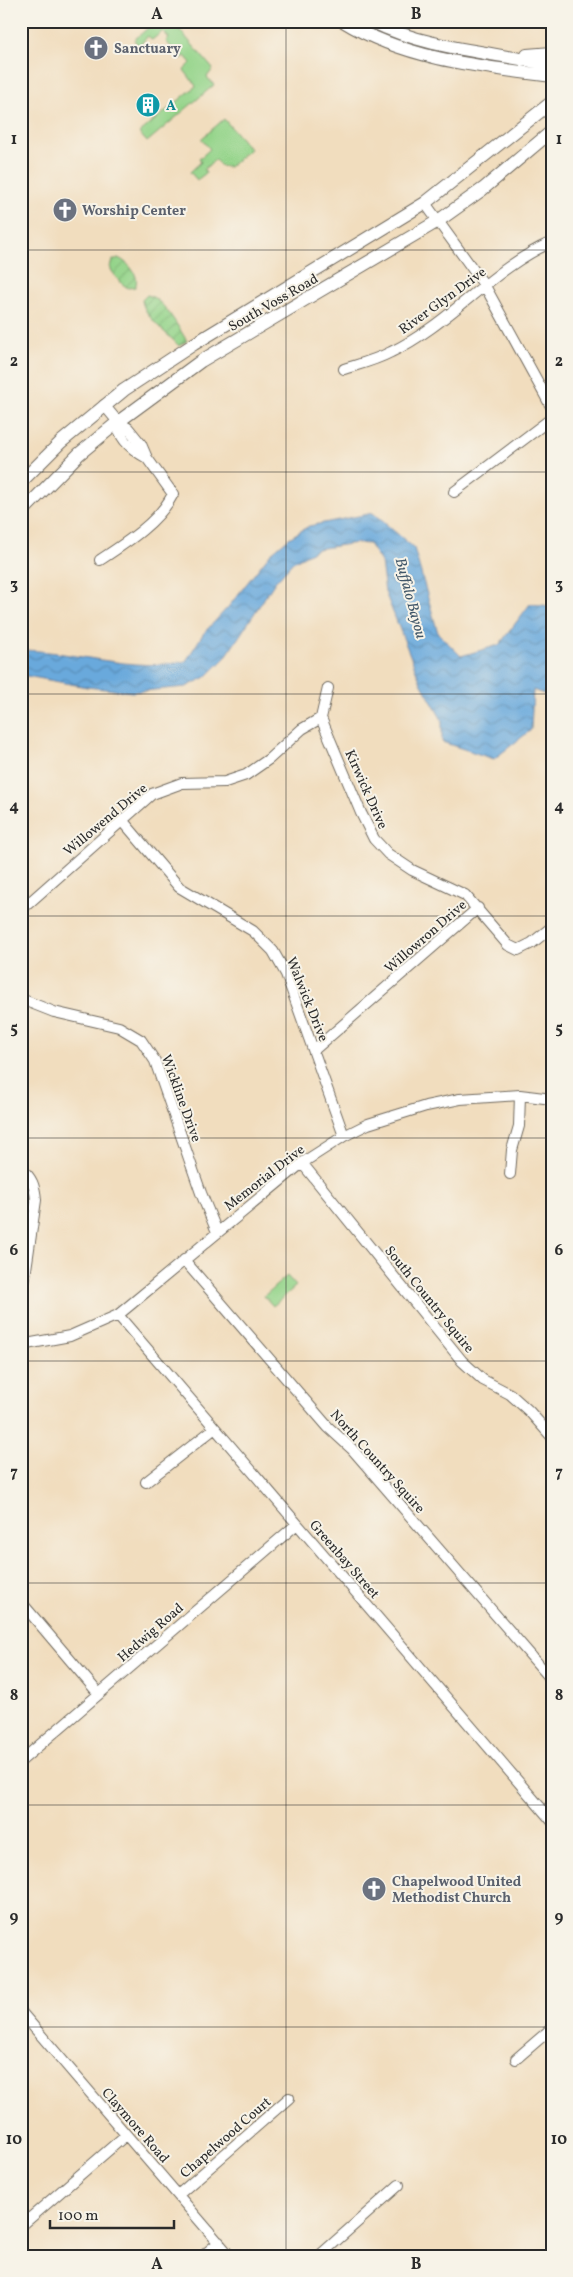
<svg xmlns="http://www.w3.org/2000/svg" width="573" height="2277" viewBox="0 0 573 2277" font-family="Vollkorn,serif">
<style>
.green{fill:#94d48a;stroke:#60805a}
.garden{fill:url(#garden-furrows);stroke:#60805a}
.water{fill:url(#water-waves);stroke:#4a6a84}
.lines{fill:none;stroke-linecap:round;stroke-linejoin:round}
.minor-casing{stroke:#70695e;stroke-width:12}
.major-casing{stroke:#70695e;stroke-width:14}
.minor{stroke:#fff;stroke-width:10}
.major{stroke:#fff;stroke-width:12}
.grid{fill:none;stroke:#2b2b2b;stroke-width:1;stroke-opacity:0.55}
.labels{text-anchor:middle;stroke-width:4;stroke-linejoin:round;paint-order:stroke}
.worship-label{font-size:14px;font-weight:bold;fill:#5b616d;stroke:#f7f3e8;text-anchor:start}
.culture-label{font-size:14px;font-weight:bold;fill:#0d838f;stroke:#f7f3e8;text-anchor:start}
.street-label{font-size:14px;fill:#2b2b2b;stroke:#f7f3e8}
.water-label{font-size:15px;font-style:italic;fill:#415769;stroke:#f7f3e8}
.neatline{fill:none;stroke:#2b2b2b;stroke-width:2}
.grid-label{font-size:16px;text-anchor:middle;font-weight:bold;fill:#2b2b2b}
</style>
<defs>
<pattern id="garden-furrows" width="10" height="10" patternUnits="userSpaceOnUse" patternTransform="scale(1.25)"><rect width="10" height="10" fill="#94d48a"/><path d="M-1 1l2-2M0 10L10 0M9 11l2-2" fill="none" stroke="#80b677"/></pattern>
<pattern id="water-waves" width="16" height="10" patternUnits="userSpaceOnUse" patternTransform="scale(1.25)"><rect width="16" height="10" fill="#69a9dc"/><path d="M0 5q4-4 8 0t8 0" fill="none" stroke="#578ab3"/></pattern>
</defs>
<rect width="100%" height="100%" fill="#f7f3e8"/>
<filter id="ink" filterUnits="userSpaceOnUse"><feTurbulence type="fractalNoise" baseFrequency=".02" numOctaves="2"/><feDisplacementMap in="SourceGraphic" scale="10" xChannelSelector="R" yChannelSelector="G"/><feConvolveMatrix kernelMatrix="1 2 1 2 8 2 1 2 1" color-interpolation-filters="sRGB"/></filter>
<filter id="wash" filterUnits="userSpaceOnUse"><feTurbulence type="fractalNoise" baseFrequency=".0096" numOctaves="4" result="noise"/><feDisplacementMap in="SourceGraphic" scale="20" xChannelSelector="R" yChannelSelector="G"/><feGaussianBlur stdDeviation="1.12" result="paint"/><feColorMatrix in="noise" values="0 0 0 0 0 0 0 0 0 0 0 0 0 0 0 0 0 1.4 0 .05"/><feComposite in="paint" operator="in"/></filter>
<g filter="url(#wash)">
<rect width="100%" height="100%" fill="#f1ddbe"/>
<!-- green -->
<path class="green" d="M162,21h10l41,48 -6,8 7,8 -67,57 -8,-9 57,-47 -12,-16 7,-7 -6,-7 -4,3 -15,-18 3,-3 -6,-7 -11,9 -4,-4 -9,10 -5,-6 15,-13z
M224,119l26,30 -21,18 -8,-1 -6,-6 -11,9 2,4 -9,7 -7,-8 11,-10 -2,-3 11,-10 -9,-10z
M287,1276l9,10 -23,20 -9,-10z"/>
<!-- garden -->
<path class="garden" d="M118,258c10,4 23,18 17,29l-7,1c-7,-4 -15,-13 -18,-21l2,-6z
M147,295c16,3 31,32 40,46l-8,5c-11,-12 -35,-29 -37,-46z"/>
<!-- water -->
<path class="water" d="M373,513l41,35 24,85 23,23 38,-11 31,-41 22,2v91l-19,-7 -2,40 -37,29 -52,-17v-22l-21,-37 -36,-91 -4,-30 -12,-18 -13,-1 -39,6 -24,13 -18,20 -50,76 -19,19 -20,10 -54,5 -45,-5 -66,-12v-25c55,1 111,23 165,11l17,-27 26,-28 41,-52 19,-16 20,-12z"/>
</g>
<g filter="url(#ink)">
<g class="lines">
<defs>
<path id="minor" d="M425,203l60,83 67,122
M344,369c16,-5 32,-9 47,-17 59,-28 101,-84 161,-110
M118,422c0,17 16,29 29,36
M454,492l98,-74
M100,560c26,-17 59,-38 73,-66l-26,-36 -6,-14 -13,-16 -10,-6 -14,-17
M328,688l-7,30 40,95 13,26 14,15 24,16 53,25 43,50 10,5 14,-7 20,-16
M122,820l57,67 74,44 20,20 13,23 58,162
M21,910l131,-116 30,-11 43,-1 21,-7 23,-16 33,-30 19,-11
M21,999l33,13 65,15 22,13 14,21 46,132 16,39
M314,1050l164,-142
M302,1163l160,198 21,19 27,14 19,17 23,26
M21,1169c11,8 14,18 15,31l-15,104
M510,1174l2,-24 7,-24 1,-31
M184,1260l144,167 24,22 200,231
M118,1315l434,506
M21,1345l49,-9 48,-21 184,-152 42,-27 24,-12 58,-18 34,-7 60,-4 32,4
M146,1482l69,-54
M21,1602l78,92
M21,1761l276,-237
M21,2012l209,244
M516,2059l36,-31
M178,2195l111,-97
M21,2226l105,-91
M203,2256l16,-14
M319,2256l80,-71"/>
<path id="major" d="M343,21c61,38 138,46 209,55
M371,21c55,28 121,31 181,44
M527,55l25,-2
M21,482l40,-40 63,-52 70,-46 231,-141 127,-101
M21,513l58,-59 39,-32 83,-61 237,-140 45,-32 69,-58"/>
</defs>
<!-- minor casing -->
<use href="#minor" class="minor-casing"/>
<!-- major casing -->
<use href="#major" class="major-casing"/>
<!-- minor -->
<use href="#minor" class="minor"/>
<!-- major -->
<use href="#major" class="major"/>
</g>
</g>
<!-- grid -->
<path class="grid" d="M286,21v2235M21,250h531M21,472h531M21,694h531M21,916h531M21,1138h531M21,1361h531M21,1583h531M21,1805h531M21,2027h531"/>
<!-- icons -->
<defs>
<symbol id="church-disc" viewBox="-11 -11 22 22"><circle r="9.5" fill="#6b7280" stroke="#f7f3e8"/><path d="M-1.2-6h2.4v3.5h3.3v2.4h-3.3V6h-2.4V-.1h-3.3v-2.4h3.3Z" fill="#fff"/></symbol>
<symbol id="building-disc" viewBox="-11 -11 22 22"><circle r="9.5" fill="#0f9aa8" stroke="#f7f3e8"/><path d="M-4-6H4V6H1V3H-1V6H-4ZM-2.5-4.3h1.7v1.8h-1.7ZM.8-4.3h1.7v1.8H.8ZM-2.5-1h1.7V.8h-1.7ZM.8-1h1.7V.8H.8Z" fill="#fff"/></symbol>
</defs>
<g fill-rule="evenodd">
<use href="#church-disc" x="82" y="34" width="28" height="28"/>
<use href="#building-disc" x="134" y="91" width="28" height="28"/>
<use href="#church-disc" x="51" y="196" width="28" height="28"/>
<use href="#church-disc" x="360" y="1875" width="28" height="28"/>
</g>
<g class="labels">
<!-- worship labels -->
<g class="worship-label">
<text x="114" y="53">Sanctuary</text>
<text x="82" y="215">Worship Center</text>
<text x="392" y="1886">Chapelwood United<tspan x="392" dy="16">Methodist Church</tspan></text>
</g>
<!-- culture labels -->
<g class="culture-label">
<text x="166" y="110">A</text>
</g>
<!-- street labels -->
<g class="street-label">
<text transform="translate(442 300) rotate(-36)" y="5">River Glyn Drive</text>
<text transform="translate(273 302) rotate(-30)" y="5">South Voss Road</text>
<text transform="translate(367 789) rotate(66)" y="5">Kirwick Drive</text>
<text transform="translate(105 819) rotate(-40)" y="5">Willowend Drive</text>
<text transform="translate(425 936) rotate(-41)" y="5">Willowron Drive</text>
<text transform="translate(308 999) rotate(68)" y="5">Walwick Drive</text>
<text transform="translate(182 1098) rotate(70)" y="5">Wickline Drive</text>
<text transform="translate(264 1177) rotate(-38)" y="5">Memorial Drive</text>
<text transform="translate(430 1299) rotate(51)" y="5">South Country Squire</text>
<text transform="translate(378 1461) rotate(48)" y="5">North Country Squire</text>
<text transform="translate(345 1559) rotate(49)" y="5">Greenbay Street</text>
<text transform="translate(150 1632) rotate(-41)" y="5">Hedwig Road</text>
<text transform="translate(136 2125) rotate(49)" y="5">Claymore Road</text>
<text transform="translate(225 2137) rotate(-41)" y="5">Chapelwood Court</text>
</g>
<!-- water labels -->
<g class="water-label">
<text transform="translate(411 598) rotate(75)" y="5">Buffalo Bayou</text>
</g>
</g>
<!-- margin -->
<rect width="573" height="2277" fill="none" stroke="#f7f3e8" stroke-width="55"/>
<!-- scale -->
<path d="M50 2220v8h124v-8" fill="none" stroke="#2b2b2b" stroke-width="2.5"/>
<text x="58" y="2220" font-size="15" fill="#2b2b2b" stroke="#f7f3e8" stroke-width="4" paint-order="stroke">100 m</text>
<rect x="28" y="28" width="518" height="2222" class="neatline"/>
<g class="grid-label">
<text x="157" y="19">A</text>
<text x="416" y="19">B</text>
<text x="14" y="144">1</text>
<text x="559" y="144">1</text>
<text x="14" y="366">2</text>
<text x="559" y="366">2</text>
<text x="14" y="589">3</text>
<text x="559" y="589">3</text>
<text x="14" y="811">4</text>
<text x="559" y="811">4</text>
<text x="14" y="1033">5</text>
<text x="559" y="1033">5</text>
<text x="14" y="1255">6</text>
<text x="559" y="1255">6</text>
<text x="14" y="1477">7</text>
<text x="559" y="1477">7</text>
<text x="14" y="1700">8</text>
<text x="559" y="1700">8</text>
<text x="14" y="1922">9</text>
<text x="559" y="1922">9</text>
<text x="14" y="2144">10</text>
<text x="559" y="2144">10</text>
<text x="157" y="2269">A</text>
<text x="416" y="2269">B</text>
</g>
</svg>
